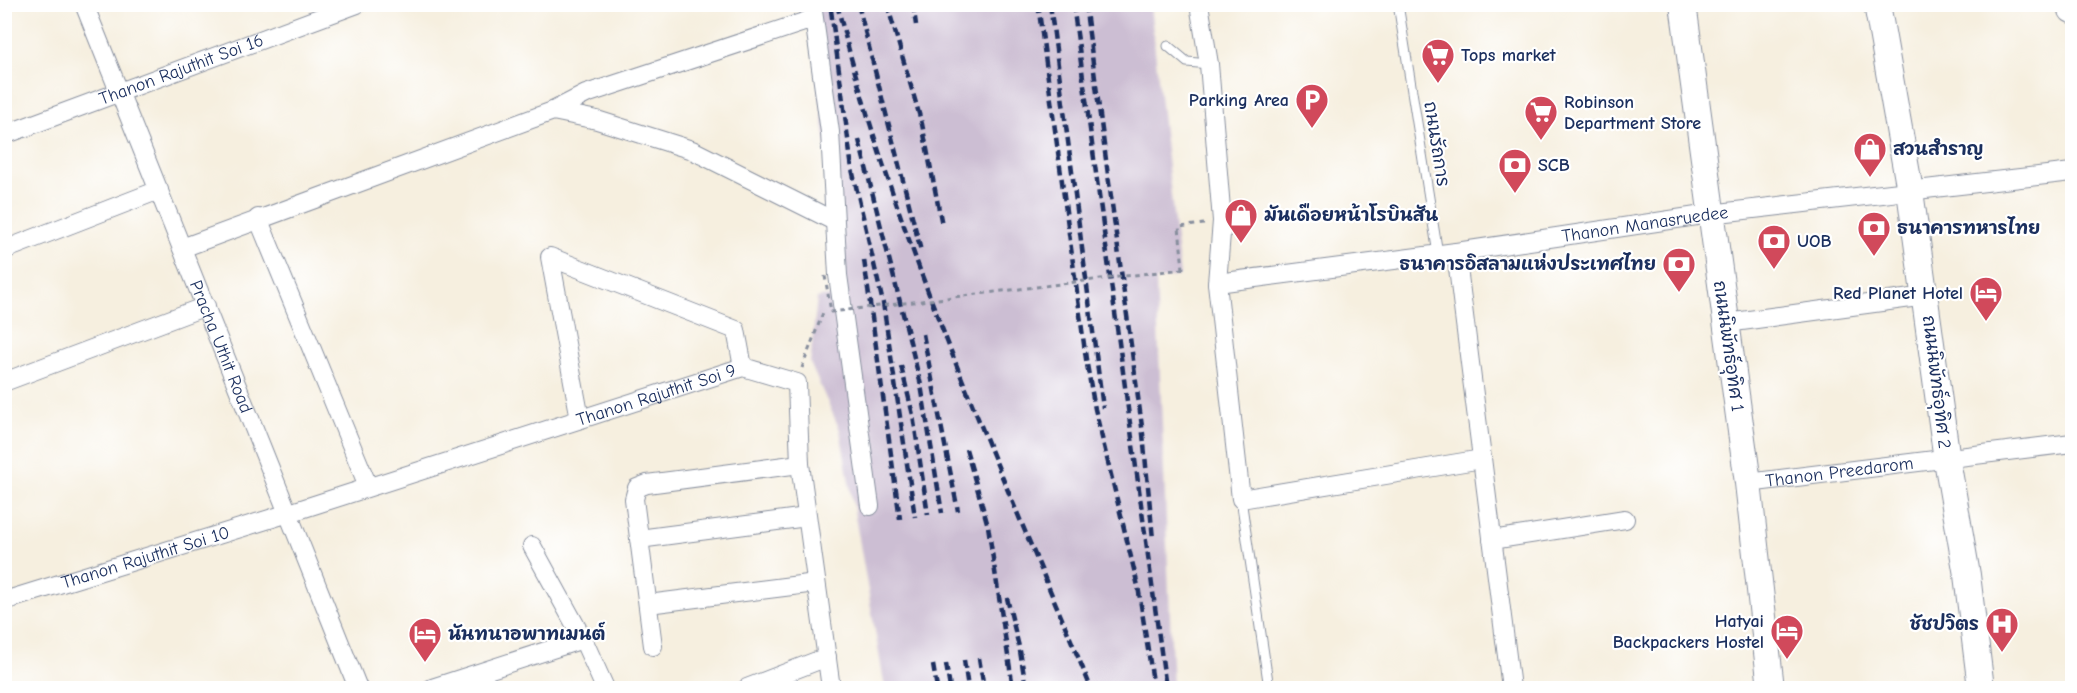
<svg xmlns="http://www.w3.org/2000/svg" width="2077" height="693" viewBox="0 0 2077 693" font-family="'Comic Neue','Playpen Sans Thai',sans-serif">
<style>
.industrial{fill:#ccbed3}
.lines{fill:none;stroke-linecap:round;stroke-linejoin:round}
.lane-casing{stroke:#888f9e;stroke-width:11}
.street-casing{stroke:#888f9e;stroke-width:20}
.secondary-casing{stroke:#888f9e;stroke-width:28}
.path{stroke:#888f9e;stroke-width:3;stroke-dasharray:4.5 4.5;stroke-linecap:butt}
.lane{stroke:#fff;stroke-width:9}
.street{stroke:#fff;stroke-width:18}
.secondary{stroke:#fff;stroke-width:26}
.rail{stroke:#1b2f5e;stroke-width:4.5;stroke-dasharray:9 4.5;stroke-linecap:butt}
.path-bridge{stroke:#888f9e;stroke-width:3;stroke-dasharray:4.5 4.5;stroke-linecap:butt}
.labels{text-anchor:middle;stroke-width:4.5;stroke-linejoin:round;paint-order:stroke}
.poi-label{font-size:18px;font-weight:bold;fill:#1b2f5e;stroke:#fff;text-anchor:start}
.street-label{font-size:18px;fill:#1b2f5e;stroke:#fff}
</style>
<rect width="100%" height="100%" fill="#fff"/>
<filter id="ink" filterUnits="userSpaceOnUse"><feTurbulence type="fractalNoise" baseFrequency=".0167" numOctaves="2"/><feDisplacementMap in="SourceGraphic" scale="12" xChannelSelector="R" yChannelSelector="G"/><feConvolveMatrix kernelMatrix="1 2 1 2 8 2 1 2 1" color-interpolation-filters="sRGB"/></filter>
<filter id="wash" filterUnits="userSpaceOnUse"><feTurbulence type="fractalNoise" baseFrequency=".008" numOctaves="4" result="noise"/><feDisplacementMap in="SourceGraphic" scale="24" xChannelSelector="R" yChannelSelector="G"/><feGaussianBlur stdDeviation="1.35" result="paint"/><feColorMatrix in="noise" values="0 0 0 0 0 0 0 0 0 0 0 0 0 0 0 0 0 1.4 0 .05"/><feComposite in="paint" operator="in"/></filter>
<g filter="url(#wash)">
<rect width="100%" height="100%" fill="#f6efdf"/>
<!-- industrial -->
<path class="industrial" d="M808,5h342l30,271 -24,4 17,408h-288l-45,-258 -30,-67 7,-65 28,-5z"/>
</g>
<g filter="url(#ink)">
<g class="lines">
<defs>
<path id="lane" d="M1398,4l40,250
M1168,46l19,16 22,2
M1241,499l28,189"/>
<g id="street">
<path id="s1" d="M84,4l274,684"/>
<path d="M812,4l18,128 8,143 32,231"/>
<path d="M1199,4l10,60 13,157 -5,62 24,216 241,-40"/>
<path d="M553,111l33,-17 227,-75"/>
<path id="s2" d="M4,135l353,-131"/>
<path d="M258,218l110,268"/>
<path d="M182,248l371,-137 44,9 95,30 142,71"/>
<path d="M4,250l155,-60"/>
<path d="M1456,252l55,436"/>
<path id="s3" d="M1217,283l239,-31 254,-38 362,-42"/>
<path d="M1727,323l199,-27"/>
<path d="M4,382l202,-76"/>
<path d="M580,419l-30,-162 186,73 7,37"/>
<path id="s4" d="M1748,483l324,-40"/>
<path d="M639,539l168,-22"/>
<path d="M1492,540l133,-21"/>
<path d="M532,546l51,93 22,49"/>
<path id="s5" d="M4,601l285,-88 454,-146 54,16 3,81 31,224"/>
<path d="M648,604l168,-21"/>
<path d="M653,646l-19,-147 3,-11 10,-4 153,-20"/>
<path d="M432,688l151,-49"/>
<path d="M747,688l80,-31"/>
</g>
<path id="secondary" d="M1683,4l65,479 23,205
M1877,4l33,187 37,269 20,115 14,113
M2071,4l1,6"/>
</defs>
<!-- lane casing -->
<use href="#lane" class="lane-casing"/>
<!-- street casing -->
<use href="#street" class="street-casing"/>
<!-- secondary casing -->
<use href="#secondary" class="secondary-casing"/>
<!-- path -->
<path class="path" d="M1183,269l-4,-42 25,-3
M802,368l22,-58"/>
<!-- lane -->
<use href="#lane" class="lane"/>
<!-- street -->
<use href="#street" class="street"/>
<!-- secondary -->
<use href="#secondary" class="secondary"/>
<!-- rail -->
<path class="rail" d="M837,4c58,237 161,460 254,684
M858,4l63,247
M887,4l35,120 20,101
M913,4l3,21
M1038,4l48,355 9,50 43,177 16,102
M1050,4l53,404
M1073,4l93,684
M1085,4l58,430 10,105
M831,10l21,159 31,134 32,214
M859,140l62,245 21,128
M864,260l36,259
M923,334l35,177
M901,366l12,49 15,100
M966,449l22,77 25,162
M1007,598l13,53 6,37
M979,658l5,30
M964,660l4,28
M946,664l4,24
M933,665l4,23"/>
<!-- path-bridge -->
<path class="path-bridge" d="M825,276l6,36 352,-43"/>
</g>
</g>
<!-- icons -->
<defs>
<symbol id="supermarket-pin" viewBox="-11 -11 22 30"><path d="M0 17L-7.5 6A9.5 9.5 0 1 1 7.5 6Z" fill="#d1495b" stroke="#fff"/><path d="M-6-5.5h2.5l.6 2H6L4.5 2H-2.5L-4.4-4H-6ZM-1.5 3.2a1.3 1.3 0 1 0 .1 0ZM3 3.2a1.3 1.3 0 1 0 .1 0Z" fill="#fff"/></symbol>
<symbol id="parking-pin" viewBox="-11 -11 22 30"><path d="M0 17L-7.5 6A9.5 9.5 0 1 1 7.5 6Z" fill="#d1495b" stroke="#fff"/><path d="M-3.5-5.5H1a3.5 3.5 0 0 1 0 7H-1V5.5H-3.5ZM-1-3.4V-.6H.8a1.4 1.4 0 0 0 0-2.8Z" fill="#fff"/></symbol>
<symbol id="shop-pin" viewBox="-11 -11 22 30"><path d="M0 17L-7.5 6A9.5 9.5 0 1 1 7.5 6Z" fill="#d1495b" stroke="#fff"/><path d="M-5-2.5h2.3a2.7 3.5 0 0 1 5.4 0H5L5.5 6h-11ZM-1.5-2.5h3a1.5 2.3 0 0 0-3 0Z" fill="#fff"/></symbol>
<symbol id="bank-pin" viewBox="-11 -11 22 30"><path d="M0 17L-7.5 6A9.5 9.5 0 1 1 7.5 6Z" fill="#d1495b" stroke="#fff"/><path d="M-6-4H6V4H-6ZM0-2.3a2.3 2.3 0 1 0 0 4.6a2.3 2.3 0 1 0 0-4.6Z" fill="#fff"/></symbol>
<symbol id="hotel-pin" viewBox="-11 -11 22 30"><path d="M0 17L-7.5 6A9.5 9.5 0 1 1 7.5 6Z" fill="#d1495b" stroke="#fff"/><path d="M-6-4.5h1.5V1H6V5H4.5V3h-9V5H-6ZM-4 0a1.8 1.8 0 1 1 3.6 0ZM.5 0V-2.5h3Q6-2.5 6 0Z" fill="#fff"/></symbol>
<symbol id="hospital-pin" viewBox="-11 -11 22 30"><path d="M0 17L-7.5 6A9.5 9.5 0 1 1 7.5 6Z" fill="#d1495b" stroke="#fff"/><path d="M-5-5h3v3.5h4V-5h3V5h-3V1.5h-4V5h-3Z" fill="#fff"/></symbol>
</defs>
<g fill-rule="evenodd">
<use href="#supermarket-pin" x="1419" y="36" width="38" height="52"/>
<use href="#parking-pin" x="1293" y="81" width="38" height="52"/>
<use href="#supermarket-pin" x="1522" y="93" width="38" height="52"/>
<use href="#shop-pin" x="1851" y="130" width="38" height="52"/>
<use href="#bank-pin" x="1496" y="146" width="38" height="52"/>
<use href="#shop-pin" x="1222" y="196" width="38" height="52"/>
<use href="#bank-pin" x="1855" y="209" width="38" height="52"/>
<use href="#bank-pin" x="1755" y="222" width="38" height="52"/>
<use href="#bank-pin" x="1660" y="245" width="38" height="52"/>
<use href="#hotel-pin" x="1967" y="274" width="38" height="52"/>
<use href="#hospital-pin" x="1983" y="605" width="38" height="52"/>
<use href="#hotel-pin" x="1768" y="612" width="38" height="52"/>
<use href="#hotel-pin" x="406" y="615" width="38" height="52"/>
</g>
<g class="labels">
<!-- poi labels -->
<g class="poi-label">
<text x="1461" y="61">Tops market</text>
<text x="1289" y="106" text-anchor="end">Parking Area</text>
<text x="1564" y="108">Robinson<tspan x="1564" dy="21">Department Store</tspan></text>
<text x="1893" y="155">สวนสำราญ</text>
<text x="1538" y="171">SCB</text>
<text x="1264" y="221">มันเดือยหน้าโรบินสัน</text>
<text x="1897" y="234">ธนาคารทหารไทย</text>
<text x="1797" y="247">UOB</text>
<text x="1656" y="270" text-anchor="end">ธนาคารอิสลามแห่งประเทศไทย</text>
<text x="1963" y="299" text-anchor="end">Red Planet Hotel</text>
<text x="1764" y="627" text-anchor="end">Hatyai<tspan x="1764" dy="21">Backpackers Hostel</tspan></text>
<text x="1979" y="630" text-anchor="end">ชัชปวิตร</text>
<text x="448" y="640">นันทนาอพาทเมนต์</text>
</g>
<!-- street labels -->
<g class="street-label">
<text dy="6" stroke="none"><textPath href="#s2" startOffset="189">Thanon Rajuthit Soi 16</textPath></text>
<text transform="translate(1437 144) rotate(81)" y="6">ถนนรัถการ</text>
<text dy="6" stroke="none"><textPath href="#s3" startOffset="432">Thanon Manasruedee</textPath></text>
<text dy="6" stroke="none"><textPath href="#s1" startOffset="369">Pracha Uthit Road</textPath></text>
<text transform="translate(1729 346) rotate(82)" y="6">ถนนนิพัทธ์อุทิศ 1</text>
<text transform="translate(1937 382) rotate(83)" y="6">ถนนนิพัทธ์อุทิศ 2</text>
<text dy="6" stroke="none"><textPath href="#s5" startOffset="684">Thanon Rajuthit Soi 9</textPath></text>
<text dy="6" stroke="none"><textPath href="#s4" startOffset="92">Thanon Preedarom</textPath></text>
<text dy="6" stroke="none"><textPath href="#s5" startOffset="148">Thanon Rajuthit Soi 10</textPath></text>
</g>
</g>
<!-- margin -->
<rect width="2077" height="693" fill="none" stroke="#fff" stroke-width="24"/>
</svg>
